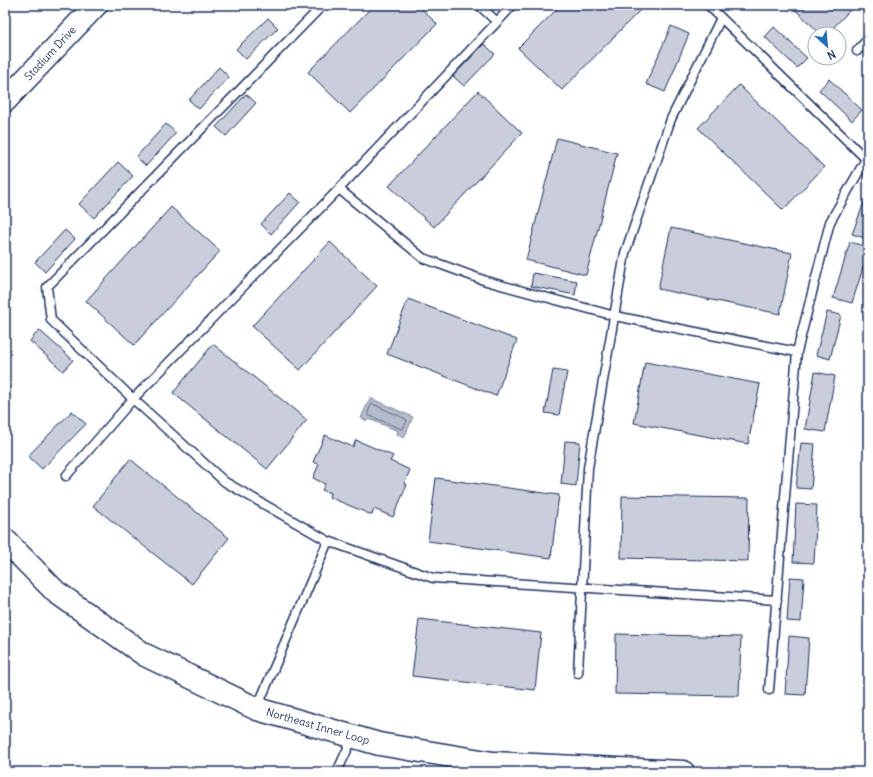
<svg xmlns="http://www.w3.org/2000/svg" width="873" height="777" viewBox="0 0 873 777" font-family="Delius,sans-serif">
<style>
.water{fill:#b5bbca;stroke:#77839f}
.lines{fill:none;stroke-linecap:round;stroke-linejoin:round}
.shore{stroke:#596789;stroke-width:1}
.building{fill:#caceda;stroke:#1b2f5e}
.lane-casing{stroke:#1b2f5e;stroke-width:11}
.secondary-casing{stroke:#1b2f5e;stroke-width:25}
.lane{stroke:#fff;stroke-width:8}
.secondary{stroke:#fff;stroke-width:22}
.labels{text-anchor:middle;stroke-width:3;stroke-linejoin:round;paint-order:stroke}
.street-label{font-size:11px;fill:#1b2f5e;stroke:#fff}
</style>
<rect width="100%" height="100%" fill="#fff"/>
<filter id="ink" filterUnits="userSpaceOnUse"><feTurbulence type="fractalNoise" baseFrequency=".025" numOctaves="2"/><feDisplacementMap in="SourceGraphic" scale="8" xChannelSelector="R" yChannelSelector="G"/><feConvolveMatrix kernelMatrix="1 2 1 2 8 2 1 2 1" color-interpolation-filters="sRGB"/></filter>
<g filter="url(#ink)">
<!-- water -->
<path class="water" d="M370,398l43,19 -9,21 -7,-3 1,-4 -29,-12 -2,2 -6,-3z"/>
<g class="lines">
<!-- shore -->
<path class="shore" d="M373,404l33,15 1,2 -4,8h-2l-33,-14v-3l3,-7z"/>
</g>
<!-- building -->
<path class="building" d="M374,5h44l19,19 -87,89 -42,-41z
M561,5h84l-83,85 -44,-42z
M790,5h65l-28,29h-6z
M268,18l10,10 -32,31 -10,-10z
M671,26l18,8 -24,58 -19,-8z
M774,27l33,31 -10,10 -32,-31z
M484,44l11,10 -31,32 -11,-10z
M219,67l10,10 -30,32 -10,-9z
M829,79l33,31 -10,11 -33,-31z
M739,85l85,82 -41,43 -85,-82z
M478,91l44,42 -88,94 -45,-41z
M246,94l10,9 -30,33 -10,-9z
M166,124l10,9 -30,33 -10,-9z
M557,138l60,15 -31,122 -60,-15z
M118,162l15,14 -39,42 -15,-14z
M868,192v47l-16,-5z
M290,193l10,9 -29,32 -10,-10z
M171,207l49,44 -86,94 -48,-44z
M671,228l121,25 -12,61 -122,-25z
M65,230l10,9 -30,33 -10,-10z
M330,242l47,44 -77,84 -48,-44z
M850,242l18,5v5l-16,51 -19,-5z
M533,273l44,8 -2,14 -44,-9z
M408,299l109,41 -21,56 -109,-42z
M827,312l14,3 -11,44 -14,-4z
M39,330l34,30 -10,11 -33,-30z
M213,344l94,76 -40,49 -94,-76z
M645,362l115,22 -12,60 -114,-21z
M553,370l14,2 -8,43 -14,-2z
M815,372l20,4 -10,56 -20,-3z
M72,411l14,13 -44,45 -14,-13z
M325,435l28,12 3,-7 37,16 -3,5 20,9 -6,14 3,1 -14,32 -19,-8 -2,6 -43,-18 1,-4 -8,-3 3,-6 -12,-6 6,-14 -6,-2z
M565,441l15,1 -4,44 -15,-2z
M801,443l14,1 -4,45 -15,-1z
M130,459l99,79 -37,46 -99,-78z
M436,478l123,17 -8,63 -123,-17z
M622,496l127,2 -1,63 -127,-3z
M796,504l21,1 -3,58 -21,-1z
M790,577l14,1 -3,44 -14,-1z
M419,619l122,14 -6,57 -123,-14z
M616,634l125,3 -2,59 -124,-2z
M789,636l20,2 -4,57 -20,-1z"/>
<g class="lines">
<defs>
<path id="lane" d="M323,5l-276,282 4,33 82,79 92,83 103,59 105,37 344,22
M479,5l18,17
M708,5l158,154 -36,63 -33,130 -28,338
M857,51l11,-12
M339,189l84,69 63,23 129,35 182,36
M66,476l67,-77 206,-210 174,-184
M578,673l10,-205 37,-215 46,-134 50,-101
M257,708l71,-167
M337,772l16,-35"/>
<path id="secondary" d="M5,101l91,-96
M5,540l51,52 89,63 112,54 122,35 114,19 190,9"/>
</defs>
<!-- lane casing -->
<use href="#lane" class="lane-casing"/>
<!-- secondary casing -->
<use href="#secondary" class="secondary-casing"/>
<!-- lane -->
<use href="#lane" class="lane"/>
<!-- secondary -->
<use href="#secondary" class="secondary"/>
</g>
</g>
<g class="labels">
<!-- street labels -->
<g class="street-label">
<text transform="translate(50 53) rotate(-47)" y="4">Stadium Drive</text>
<text transform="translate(318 726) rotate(16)" y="4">Northeast Inner Loop</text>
</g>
</g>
<!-- margin -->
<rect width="873" height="777" fill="none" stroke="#fff" stroke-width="20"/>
<rect x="10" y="10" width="853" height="757" fill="none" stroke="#1b2f5e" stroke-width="1.5" filter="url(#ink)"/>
<!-- north arrow -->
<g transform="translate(827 46) rotate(153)"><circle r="19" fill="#ffffff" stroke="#a4acbf"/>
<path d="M0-3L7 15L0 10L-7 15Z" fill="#1f6fb2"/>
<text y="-6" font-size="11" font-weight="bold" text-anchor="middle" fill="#1b2f5e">N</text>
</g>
</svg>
